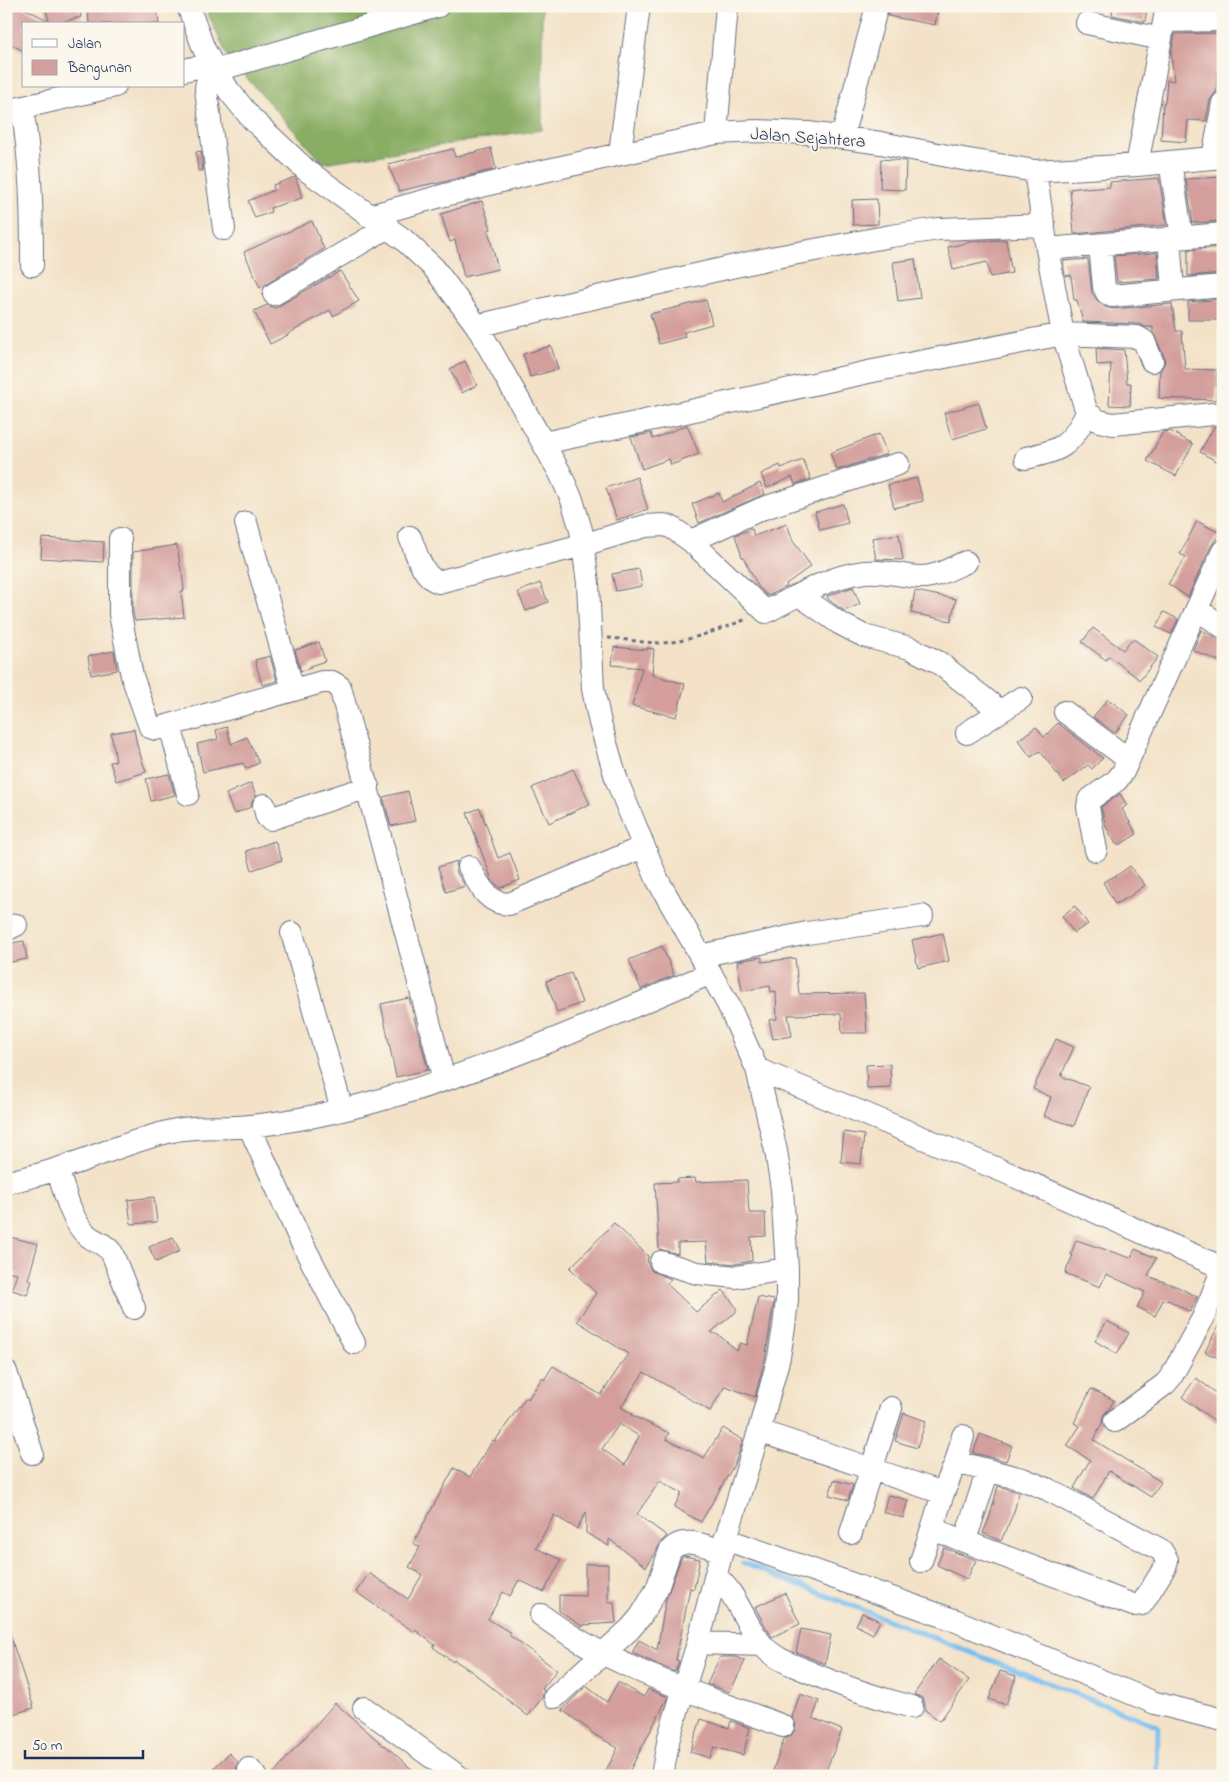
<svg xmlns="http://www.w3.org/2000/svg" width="1229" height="1782" viewBox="0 0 1229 1782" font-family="'Indie Flower',sans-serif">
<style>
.forest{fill:#89ad63;stroke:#526e60}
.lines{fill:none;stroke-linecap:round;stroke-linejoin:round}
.stream{stroke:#7abff1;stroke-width:5}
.building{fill:#d39e9b;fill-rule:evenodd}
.minor-casing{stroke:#676e83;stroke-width:24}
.path{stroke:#676e83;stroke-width:3;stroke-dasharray:4 4;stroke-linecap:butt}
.minor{stroke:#fff;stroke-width:22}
.labels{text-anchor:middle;stroke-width:4;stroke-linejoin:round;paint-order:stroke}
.street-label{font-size:18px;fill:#1b2f5e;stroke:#fbf7ec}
</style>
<rect width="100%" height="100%" fill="#fbf7ec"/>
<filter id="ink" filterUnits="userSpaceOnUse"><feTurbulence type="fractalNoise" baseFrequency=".02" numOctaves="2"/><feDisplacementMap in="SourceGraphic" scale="10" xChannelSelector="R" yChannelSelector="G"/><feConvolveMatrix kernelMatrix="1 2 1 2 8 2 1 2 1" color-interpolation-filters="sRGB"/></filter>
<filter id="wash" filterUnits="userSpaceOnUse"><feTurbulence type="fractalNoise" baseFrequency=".0096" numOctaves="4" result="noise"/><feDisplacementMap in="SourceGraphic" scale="20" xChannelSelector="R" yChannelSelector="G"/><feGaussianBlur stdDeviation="1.12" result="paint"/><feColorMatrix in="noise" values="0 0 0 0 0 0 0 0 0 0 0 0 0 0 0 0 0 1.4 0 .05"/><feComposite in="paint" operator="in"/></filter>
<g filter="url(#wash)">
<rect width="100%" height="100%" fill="#f3e2c7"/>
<!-- forest -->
<path class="forest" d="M209,6h333v124l-219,33 -96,-107 -22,-49z"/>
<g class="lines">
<!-- stream -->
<path class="stream" d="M743,1563l415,163 -1,50"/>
</g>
<g id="blocks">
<!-- building -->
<path class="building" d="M6,6h14l29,15 -4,-15h34l2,11 -27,7h-30v27l-18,-9z
M890,6h49l-4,19 -47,-9z
M1113,6h34l-2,16 -33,-7z
M157,7l2,17h-70l-1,-14 29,-2v2z
M1223,33l-7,59 -6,8 -4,21 -18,-1 -2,22 -25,-2 2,-37h2l2,-23 7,1 -3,-27 4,-20z
M491,148l5,21 -61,15 -1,-1 -35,8 -11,-27 65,-15 2,8z
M201,151l2,19 -5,1 -2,-19z
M881,159l25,2 -1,29 -25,-1z
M295,177l2,3 5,18 -32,10 1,4 -16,6 -7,-17 26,-11 -1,-5z
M1223,177v44l-30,2 -7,-44z
M1159,178l8,47 -93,9 -4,-45 16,-2v2l24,-2v-5z
M877,199l1,25 -25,1 -1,-25z
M482,201l9,28 -3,1 10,39 -34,8 -9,-37 -5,2 -9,-28z
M312,221l12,28 -64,39 -16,-36z
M1006,240l6,33 -22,4 -3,-15 -34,8 -5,-23 28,-6z
M1223,247v26l-35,3v-26z
M1157,253l2,26 -42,3 -3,-26z
M915,259l5,39 -22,3 -5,-39z
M1088,259l4,34 4,6 9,8 8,2 59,-5 4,27h6l3,38 32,1 -1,30 -57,-2 1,-27 5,-9 -1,-6 -11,-23v-6h-7l-8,-3 -55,-2 -6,-22h-3l-3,-25 -6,1 -2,-15z
M340,271l19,30 -26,15 -3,-6 -42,24v1l-18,9 -16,-33 13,-6 8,3z
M1223,299l-2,21h-33v-18z
M706,300l6,24 -28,8 1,5 -26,7 -9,-30z
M551,346l7,23 -28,8 -7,-23z
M1096,348l28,2 3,33h4l-1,23 -21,-1 2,-41 -14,1z
M465,361l12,24 -15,8 -12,-24z
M979,403l7,26 -34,10 -8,-26z
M687,425l12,29 -28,11 -2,-6 -27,10 -11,-32 20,-4 2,6z
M1223,426v39l-23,-13 14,-25z
M1170,431l23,13 -17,32 -29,-15 16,-29z
M879,434l8,20 -50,16 -7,-17z
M803,460l8,19 -16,5 -3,-7 -25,11 -6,-14 19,-9 1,3z
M637,477l11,32 -31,11 -11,-32z
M917,478l6,23 -29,7 -6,-23z
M760,483l5,11 -66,29 -7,-19 27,-11 3,9z
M843,504l5,19 -28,7 -5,-18z
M1197,521l23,12 -9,13 -23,51 -20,-13 18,-27 -6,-3z
M787,524l6,17 18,25 -25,18 1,2 -19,10 -10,-10 -15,-29h-1l-7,-22 17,-6 2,7z
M899,534l4,26 -27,-1 -4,-21z
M42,538l62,4 -1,20 -62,-4z
M177,545l4,26h1l2,20 -3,1 3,25 -49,4 -2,-8v-61z
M639,569l3,17 -26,5 -4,-17z
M540,583l8,19 -22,9 -8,-19z
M853,587l7,17 -16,7 -16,-12 -1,-3z
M915,591l41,8 -5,22 -40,-8z
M1164,612l14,7 -7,15 -15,-7z
M1093,628l30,22 8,-10h4l23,17 -18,23 -31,-24 -3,4 -24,-18z
M1201,630l22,11v22l-30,-13z
M319,642l6,19 -15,5 1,2 -10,3 -6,-21z
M614,647l33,3v-2l7,1 -2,26 33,9 -9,33 -44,-11 10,-38 -30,-3z
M114,651l3,19 -26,5 -3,-19z
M270,656l7,25 -15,4 -7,-25z
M1108,699l21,16 -14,18 -22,-16z
M1058,723l45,35 -11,11 -4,-4 -24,18 -24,-32 -9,6 -13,-17 18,-13 8,10z
M227,727l4,17 16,-7 12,26 -13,6 -3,-6 -40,9 -6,-28 21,-5 -2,-9z
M134,729l3,16 9,27 -30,9 -6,-19 6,-1 -5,-28z
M573,769l17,35 -41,19 -17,-35z
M169,774l6,21 -24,6 -5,-22z
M251,783l5,12 -4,6 -1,6 -17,7 -8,-20z
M408,791l7,30 -24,5 -8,-29z
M1120,794l7,11 -5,4 15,25 -16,10h-5l-10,-17 -5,-20z
M480,808l18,50 12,-5 10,27 -20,8 -8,-8 -25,-67z
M275,841l7,19 -30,10 -6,-19z
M457,861l-1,6 1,6 8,13 -19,6 -8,-25z
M1130,866l15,19 -16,12 -14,7 -12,-22 16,-8z
M1075,906l13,18 -14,9 -12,-17z
M943,933l6,28 -31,7 -6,-28z
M24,941l3,18 -21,4v-19z
M662,946l12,29 -33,14 -12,-29z
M762,957v5l33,-4 4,36 65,-1 3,40h-25l-1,-19 -53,1 4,21 -19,3 -4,-19 8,-1 -1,-28 -5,1 -1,-6 -28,5 -5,-30z
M571,973l11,30 -25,9 -11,-31z
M409,998l19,72 -32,7 -15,-73z
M1056,1039l18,8 -13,29 28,11 -15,39 -30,-10 7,-19 -18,-8z
M890,1064l1,24 -24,1 -1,-24z
M844,1132l20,3 -3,29 -20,-2z
M695,1178l1,4 51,-2 2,33h16l1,23 -15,1 1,24 -16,3 -28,-3 -2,-19 -28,1v11l-19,-5 -4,-66 22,-1v-3z
M154,1197l3,25 -26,2 -3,-24z
M614,1223l35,34 -2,1 1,6 4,7 19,8 -4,5 29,28 27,-22 13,17v5l-25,20 9,4 17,15 3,-8 7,2 11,-48 16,3 -8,54 -11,43 -30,-11 -15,25 -66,-39 -23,35 11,7 -1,1 38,18 -3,6 38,19 19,-30 20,12 -8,23 -34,59 -27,-15 8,-14 -22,-12 -23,33 30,22 -6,6 -7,14 -8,11 -37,-28v7l-23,-13v-21l-9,17 -23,-14 -18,33 25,12 -17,32 -25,-12 -9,16 -7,-4 -15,27 23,14 -2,2 48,35 -15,19 2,1 -2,8 -14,18 -57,-45 -17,-11 -1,2 -20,-15 2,-2 -20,-15 -1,2 -58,-40 13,-19 39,26 14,-24 -13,-8 11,-20 -7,-4 41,-75 16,9 23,-37 2,1 31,-44 2,2 14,-21 2,2 9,-14 48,29 27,-41 -51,-33 19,-28 -26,-25zM619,1424l20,12 -14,29 -23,-16z
M6,1236l32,8 -10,36 4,1 -5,14 -15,-5 5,-17 -11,-2z
M173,1237l7,14 -24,11 -7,-15z
M1076,1240l55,18 4,-9 21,9 -8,18 30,11 19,10 -7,15 -22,-12 -1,1 -4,-1 -8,16 -18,-9 8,-15 -39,-18 -6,13 -35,-14 8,-18h-2z
M1223,1317v43l-18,-8z
M1107,1321l22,12 -12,21 -22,-13z
M1196,1378l27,20v29l-41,-30z
M1091,1389l23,11 -5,9 -6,6 -1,8 -8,17 67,42 -10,15 -42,-26 -16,28 -19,-11 16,-28 -23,-14 13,-20 -6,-3z
M904,1413l22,8 -9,27 -22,-7z
M980,1434l32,12 -6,15 -33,-8z
M834,1480l19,5 -5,15 -19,-5z
M998,1486l21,6 -5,20 -13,29 -18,-8 7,-17z
M888,1495l20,5 -5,18 -20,-6z
M944,1548l32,12 -9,19 -30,-14z
M684,1556l16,3 -6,30 -4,-1 -14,72 3,1 -4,11 -43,-19 7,-13 18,10 9,-51 15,-41z
M585,1564h23v38h6l2,21 -33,2v2l-24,-16v-16l26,1z
M785,1593l15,31 -28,13 -8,-13 -9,-17z
M862,1613l18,8 -7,13 -17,-9z
M801,1629l30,6 -6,29 -29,-12z
M9,1632l25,76 -28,8v-83z
M720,1657h17l8,4 -15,31 -23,-8z
M939,1659l30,21 -29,41 -15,-11v-6l-3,-6 -8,-4z
M1000,1671l16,5 -10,29 -17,-6z
M618,1682l26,15 4,-8 20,8 -41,79h-24l15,-28 -28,-16 1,-1 -29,-21 24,-24 21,16z
M800,1694l19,7 -6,17 29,12 -18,46h-53l13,-37 7,-3 4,-6 1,-7 -4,-6z
M335,1703l49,43 1,-1 34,31h-148z
M701,1719l28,9 2,-7 19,7 -7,27 -29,-8 -4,11 -20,-6z
M229,1753l9,9 -2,4 2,9 -32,1z"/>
</g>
</g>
<g filter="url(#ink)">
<use href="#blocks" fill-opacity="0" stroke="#676e83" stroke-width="1"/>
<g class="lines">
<defs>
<path id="minor" d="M188,6l16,43 8,15 17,27 23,28 54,51 97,69 31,29 43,58 83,147 12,27 9,30 7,53 5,106 7,34 17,58 40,98 71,125 29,65 19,82 6,38 5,80v31l-3,27 -5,30 -20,74 -37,120 -24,92 -29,94 -7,39
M1165,21l58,-1
M1087,23l74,16
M184,70l28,-6
M22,108c9,52 10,104 10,157
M7,111l108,-25
M716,133l11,-127
M842,137l35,-131
M620,153l19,-147
M1213,158l10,-55
M1170,162l12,75
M1137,165l30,-159
M1035,171l12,78 16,85 24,79 12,8 14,3 110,-11
M369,216l76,-21 85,-21 186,-41 41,-2 51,2 73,10 82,16 72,12 102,-6 86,-8
M224,229l-18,-139c0,-10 4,-14 11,-20l221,-64
M1169,238l4,52
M1100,245l4,42 3,6 5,3 111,-10
M1047,249l176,-15
M274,294l114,-67
M477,326l76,-19 218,-49 120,-22 48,-7 105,-4
M544,443l329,-72 190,-37 74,3 7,4 8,20
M1026,458c35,-8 44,-11 61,-45
M246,523l47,167
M410,537c6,15 12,39 28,45l145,-37 62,-19 19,-1 7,2 20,14 75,71c32,-17 64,-36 99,-40 19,-2 36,4 54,5 16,1 32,-9 47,-15
M120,539v75l12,62 18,51 6,2 14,-4 152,-43h10l8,5 74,276 30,117
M691,541l70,-32 137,-45
M799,595l40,28 25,13 46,12 28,14 62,49
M1197,609l26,18
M1065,712l63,47
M170,725l18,69
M967,733l54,-35
M264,805l3,12 3,2 98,-32
M1096,850l-8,-43 1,-7 28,-20 6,-8 100,-221
M469,867c10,17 18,37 40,37l134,-57
M6,930l10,-5
M292,933l50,177
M700,956l107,-23 115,-17
M757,1069l248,103 218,96 -20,50 -32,59 -6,7 -50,37
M249,1126l50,111 55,106
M57,1169c7,19 14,53 30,66 9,8 17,7 25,18l22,55
M6,1183c17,-5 35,-8 51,-14 39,-12 75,-29 115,-38 25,-6 53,-2 79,-5 46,-5 92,-15 136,-28 111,-32 218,-79 324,-125
M661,1262l36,11 39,4 51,-8
M6,1372l26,81
M759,1431l184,62 13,-31 66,17 25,10 114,61 6,10 -2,7 -23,37 -9,1 -201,-76 11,-36
M956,1462l7,-26
M851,1533l40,-125
M725,1539l229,81 201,83 68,17
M965,1540l23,-70
M921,1561l11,-32
M715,1576c23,18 29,48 48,70 10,11 25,17 39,23 36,16 72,28 110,38
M541,1615c70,53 161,80 242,111
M698,1643l64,2
M555,1697l75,-68 11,-13 16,-27 13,-38c12,-16 36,-5 52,0
M364,1708l94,68
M249,1769l7,7"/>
</defs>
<!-- minor casing -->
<use href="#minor" class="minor-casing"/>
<!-- path -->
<path class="path" d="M608,638c17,1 36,5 54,5 30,-2 58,-14 85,-24"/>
<!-- minor -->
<use href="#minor" class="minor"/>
</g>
</g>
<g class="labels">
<!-- street labels -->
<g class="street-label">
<text transform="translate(808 137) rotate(4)" y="6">Jalan Sejahtera</text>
</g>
</g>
<!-- margin -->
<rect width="1229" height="1782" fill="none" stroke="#fbf7ec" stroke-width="25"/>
<!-- legend -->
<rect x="22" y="22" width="162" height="65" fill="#fbf7ec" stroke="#a1a7b3"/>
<rect x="32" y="39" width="25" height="8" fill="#ffffff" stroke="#a1a7b3"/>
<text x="68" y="48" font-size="15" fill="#1b2f5e">Jalan</text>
<rect x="32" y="60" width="25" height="15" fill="#d39e9b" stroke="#a1a7b3"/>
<text x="68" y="72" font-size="15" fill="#1b2f5e">Bangunan</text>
<!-- scale -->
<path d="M25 1750v8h118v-8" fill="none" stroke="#1b2f5e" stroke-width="2.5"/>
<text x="32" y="1750" font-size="15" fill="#1b2f5e" stroke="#fbf7ec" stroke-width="4" paint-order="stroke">50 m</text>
</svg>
